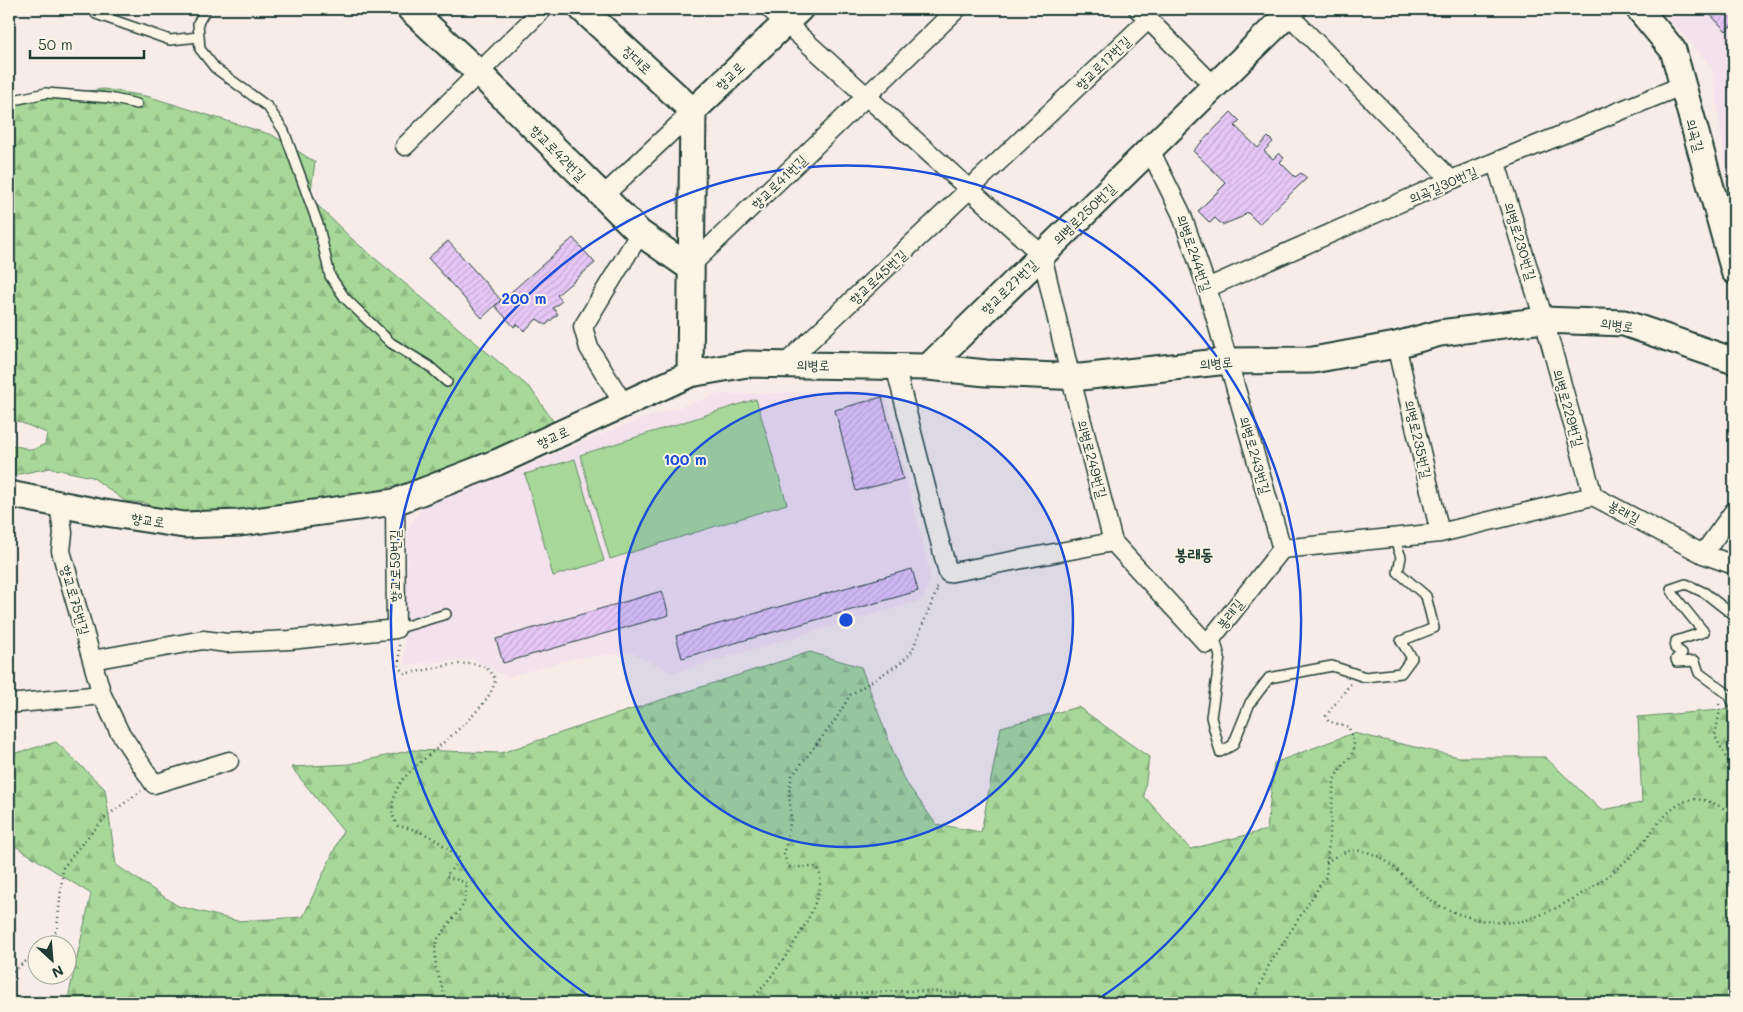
<svg xmlns="http://www.w3.org/2000/svg" width="1743" height="1012" viewBox="0 0 1743 1012" font-family="Mali,'Poor Story',sans-serif">
<style>
.built{fill:#f3e1ec}
.forest{fill:url(#forest-firs);stroke:#638a66}
.green{fill:#a7d899;stroke:#638a66}
.building{fill:url(#building-hatch);stroke:#1f3d34}
.lines{fill:none;stroke-linecap:round;stroke-linejoin:round}
.lane-casing{stroke:#1f3d34;stroke-width:12}
.street-casing{stroke:#1f3d34;stroke-width:21}
.secondary-casing{stroke:#1f3d34;stroke-width:29}
.path{stroke:#1f3d34;stroke-width:2.5;stroke-dasharray:1 4;stroke-linecap:butt}
.lane{stroke:#fcf5e5;stroke-width:9}
.street{stroke:#fcf5e5;stroke-width:18}
.secondary{stroke:#fcf5e5;stroke-width:25}
.ring{fill:none;stroke:#1d4ed8;stroke-width:2.5}
.labels{text-anchor:middle;stroke-width:4;stroke-linejoin:round;paint-order:stroke}
.street-label{font-size:14px;fill:#1f3d34;stroke:#fcf5e5}
.quarter-label{font-size:16px;font-weight:bold;fill:#1f3d34;stroke:#fcf5e5}
.centre{fill:#1d4ed8;stroke:#fcf5e5;stroke-width:2.5}
.ring-label{font-size:15px;text-anchor:middle;font-weight:bold;fill:#1d4ed8;stroke:#fcf5e5;stroke-width:4;stroke-linejoin:round;paint-order:stroke}
</style>
<defs>
<pattern id="forest-firs" width="22" height="20" patternUnits="userSpaceOnUse" patternTransform="scale(1.25)"><rect width="22" height="20" fill="#a7d899"/><path d="M5 1l3.5 6h-7zM16 11l3.5 6h-7z" fill="#8fba84"/></pattern>
<pattern id="building-hatch" width="6" height="6" patternUnits="userSpaceOnUse" patternTransform="scale(1.25)"><rect width="6" height="6" fill="#e6c7f5"/><path d="M-1 1l2-2M0 6l6-6M5 7l2-2" fill="none" stroke="#c5acd3"/></pattern>
</defs>
<rect width="100%" height="100%" fill="#f8ece8"/>
<filter id="ink" filterUnits="userSpaceOnUse"><feTurbulence type="fractalNoise" baseFrequency=".02" numOctaves="2"/><feDisplacementMap in="SourceGraphic" scale="10" xChannelSelector="R" yChannelSelector="G"/><feConvolveMatrix kernelMatrix="1 2 1 2 8 2 1 2 1" color-interpolation-filters="sRGB"/></filter>
<g filter="url(#ink)">
<!-- built -->
<path class="built" d="M1660,9h74v198l-5,-15 -17,-125z
M885,391l46,186 -8,23 -250,73 -41,-20 -57,5 -68,19 -34,-18 -69,6 4,-137 15,-22 93,-35 100,-43 103,-34z"/>
<!-- forest -->
<path class="forest" d="M104,89l46,8 122,38 43,27 -5,36 43,42 178,149 22,32 -33,22 -50,15 -53,22 -60,16 -106,16 -84,4 -22,-13 -20,-2 -33,-24 -42,-9 -41,8v-32l23,6 13,-6 2,-11 -38,-15v-311l56,-13z
M810,652l51,15 42,111 33,46 45,8 20,-105 77,-20 71,50 -5,39 46,53 77,-19 7,-67 79,-30 106,24h86l56,53 41,-7 -4,-86 94,-8 2,1v293h-1667l24,-109 -82,-52v-87l47,-13 49,47 11,76 62,41 60,15 65,-4 40,-86 -52,-64 59,-3 62,-14 89,3 110,-37z"/>
<!-- green -->
<path class="green" d="M756,399l31,105 -177,55 -30,-104z
M575,459l29,102 -51,15 -28,-102z"/>
<!-- building -->
<path class="building" d="M1705,9h29v14l-8,8z
M1231,112l9,9 -5,5 23,22 10,-11 5,5 -9,9 9,8 6,-6 5,5 -4,4 15,15 6,-4 6,5 -48,46 -12,-12 -5,5 -20,8 -7,-7 -5,5 -12,-12 28,-28 -33,-32z
M573,238l22,25 -38,32 5,6 -9,7 5,6 -12,11 -9,-6 -13,12 -7,-7 -3,3 -19,-21z
M448,241l53,59 -19,18 -54,-60z
M882,397l21,82 -47,12 -21,-81z
M912,569l6,22 -236,67 -6,-22z
M662,591l7,24 -166,48 -7,-24z"/>
<g class="lines">
<defs>
<path id="lane" d="M206,9l-8,14 2,26 15,19 53,39 16,24 35,96 11,49 15,22 46,45 38,23 18,16
M96,14l74,26 29,-3
M9,101l37,-8 63,5 28,6
M396,629l50,-15
M1214,635l6,22 -9,60 9,35 13,-7 17,-42 19,-25 63,-12 33,11 36,-4 11,-15 -11,-17 33,-13 -8,-32 -28,-24 3,-15 -7,-19
M1734,704l-6,-10 -29,-21 -4,-12 -18,1 -1,-3 6,-6 -7,-5 1,-7 28,-9c-6,-7 -33,-39 -33,-43l15,-5 19,9 23,18 6,2"/>
<path id="street" d="M770,9l272,246 28,120 43,167 94,102 75,-95 158,-16 153,-37 110,58 31,11
M1138,9l75,76
M1283,9l168,171
M405,146l138,-137
M1150,150l31,63 26,75 75,261
M1496,163l48,157 49,176
M602,197l91,-86
M689,267l268,-258
M1207,288l244,-108 230,-94
M1396,345l44,188
M785,364l364,-345
M895,366l53,207 165,-31
M623,403l-34,-55 -6,-21 57,-94
M59,503l4,30 -2,18 41,144 17,36 35,53 75,-23
M1703,554l31,-43
M92,660l111,-20 24,3 63,-3 106,-11 -1,-127
M9,704l93,-9"/>
<path id="secondary" d="M410,9l68,63 162,161 49,34
M582,9l111,102
M1639,9l34,41 61,221
M928,367l365,-358
M690,374l57,-10 181,3 58,6 95,4 147,-16 85,-1 83,-15 44,-12 104,-13 80,3 110,38
M9,494l90,18 85,13 56,-2 155,-21 103,-40 192,-88 3,-263 107,-102"/>
</defs>
<!-- lane casing -->
<use href="#lane" class="lane-casing"/>
<!-- street casing -->
<use href="#street" class="street-casing"/>
<!-- secondary casing -->
<use href="#secondary" class="secondary-casing"/>
<!-- path -->
<path class="path" d="M399,645v23l6,5c23,0 80,-25 90,7 -4,30 -69,74 -90,97 -11,12 -18,36 -7,49 26,4 42,15 62,33l-14,17 21,7 -3,21 -27,36 -2,9 1,19 11,35
M1719,704l1,6 -5,26 19,38
M1326,862c7,-4 16,-10 24,-11 34,-5 55,31 79,48 24,17 68,29 97,21 36,-11 80,-39 106,-65 18,-18 33,-48 57,-55 14,-4 35,7 45,16
M46,944l11,-14 6,-62 21,-27 24,-26 33,-24
M9,974l29,-22
M465,1003l8,-4 31,-5 23,9
M748,1003c20,-18 88,-109 69,-136h-29l-4,-12 7,-37 -2,-30 3,-12 44,-57 14,-24 49,-31 12,-11 27,-65 -5,2
M807,1003c16,-9 34,-8 53,-10 46,-3 94,-5 138,10
M1252,1003l17,-38 57,-89 8,-95c3,-12 20,-24 20,-35 0,-6 -4,-14 -5,-19l-21,-6 -2,-5 25,-33"/>
<!-- lane -->
<use href="#lane" class="lane"/>
<!-- street -->
<use href="#street" class="street"/>
<!-- secondary -->
<use href="#secondary" class="secondary"/>
</g>
</g>
<!-- distance rings -->
<circle cx="846" cy="620" r="227" fill="#1d4ed8" fill-opacity=".12"/>
<g class="ring">
<circle cx="846" cy="620" r="227"/>
<path d="M598 1002A455 455 0 1 1 1094 1002"/>
</g>
<g class="labels">
<!-- street labels -->
<g class="street-label">
<text transform="translate(637 60) rotate(43)" y="5">장대로</text>
<text transform="translate(1103 63) rotate(-44)" y="5">향교로17번길</text>
<text transform="translate(730 76) rotate(-44)" y="5">향교로</text>
<text transform="translate(1695 135) rotate(74)" y="5">의곡길</text>
<text transform="translate(558 153) rotate(45)" y="5">향교로42번길</text>
<text transform="translate(779 182) rotate(-44)" y="5">향교로41번길</text>
<text transform="translate(1443 185) rotate(-23)" y="5">의곡길30번길</text>
<text transform="translate(1084 214) rotate(-44)" y="5">의병로250번길</text>
<text transform="translate(1520 241) rotate(73)" y="5">의병로230번길</text>
<text transform="translate(1194 253) rotate(71)" y="5">의병로244번길</text>
<text transform="translate(878 277) rotate(-43)" y="5">향교로45번길</text>
<text transform="translate(1009 287) rotate(-44)" y="5">향교로27번길</text>
<text transform="translate(1617 325) rotate(8)" y="5">의병로</text>
<text transform="translate(1216 363) rotate(-5)" y="5">의병로</text>
<text transform="translate(813 365) rotate(1)" y="5">의병로</text>
<text transform="translate(1568 408) rotate(74)" y="5">의병로229번길</text>
<text transform="translate(553 437) rotate(-25)" y="5">향교로</text>
<text transform="translate(1418 439) rotate(77)" y="5">의병로235번길</text>
<text transform="translate(1255 455) rotate(74)" y="5">의병로243번길</text>
<text transform="translate(1092 459) rotate(75)" y="5">의병로249번길</text>
<text transform="translate(1624 512) rotate(28)" y="5">봉래길</text>
<text transform="translate(148 520) rotate(8)" y="5">향교로</text>
<text transform="translate(395 566) rotate(-90)" y="5">향교로59번길</text>
<text transform="translate(75 600) rotate(74)" y="5">향교로75번길</text>
<text transform="translate(1230 614) rotate(-52)" y="5">봉래길</text>
</g>
<!-- quarter labels -->
<g class="quarter-label">
<text x="1194" y="560">봉래동</text>
</g>
</g>
<circle cx="846" cy="620" r="8" class="centre"/>
<g class="ring-label">
<text x="524" y="304">200 m</text>
<text x="685" y="465">100 m</text>
</g>
<!-- margin -->
<rect width="1743" height="1012" fill="none" stroke="#fcf5e5" stroke-width="30"/>
<rect x="15" y="15" width="1713" height="982" fill="none" stroke="#1f3d34" stroke-width="2" filter="url(#ink)"/>
<!-- north arrow -->
<g transform="translate(52 960) rotate(154)"><circle r="24" fill="#fcf5e5" stroke="#a4ab9e"/>
<path d="M0-4L9 19L0 12L-9 19Z" fill="#1f3d34"/>
<text y="-8" font-size="14" font-weight="bold" text-anchor="middle" fill="#1f3d34">N</text>
</g>
<!-- scale -->
<path d="M30 50v8h114v-8" fill="none" stroke="#1f3d34" stroke-width="2.5"/>
<text x="38" y="50" font-size="15" fill="#1f3d34" stroke="#fcf5e5" stroke-width="4" paint-order="stroke">50 m</text>
</svg>
